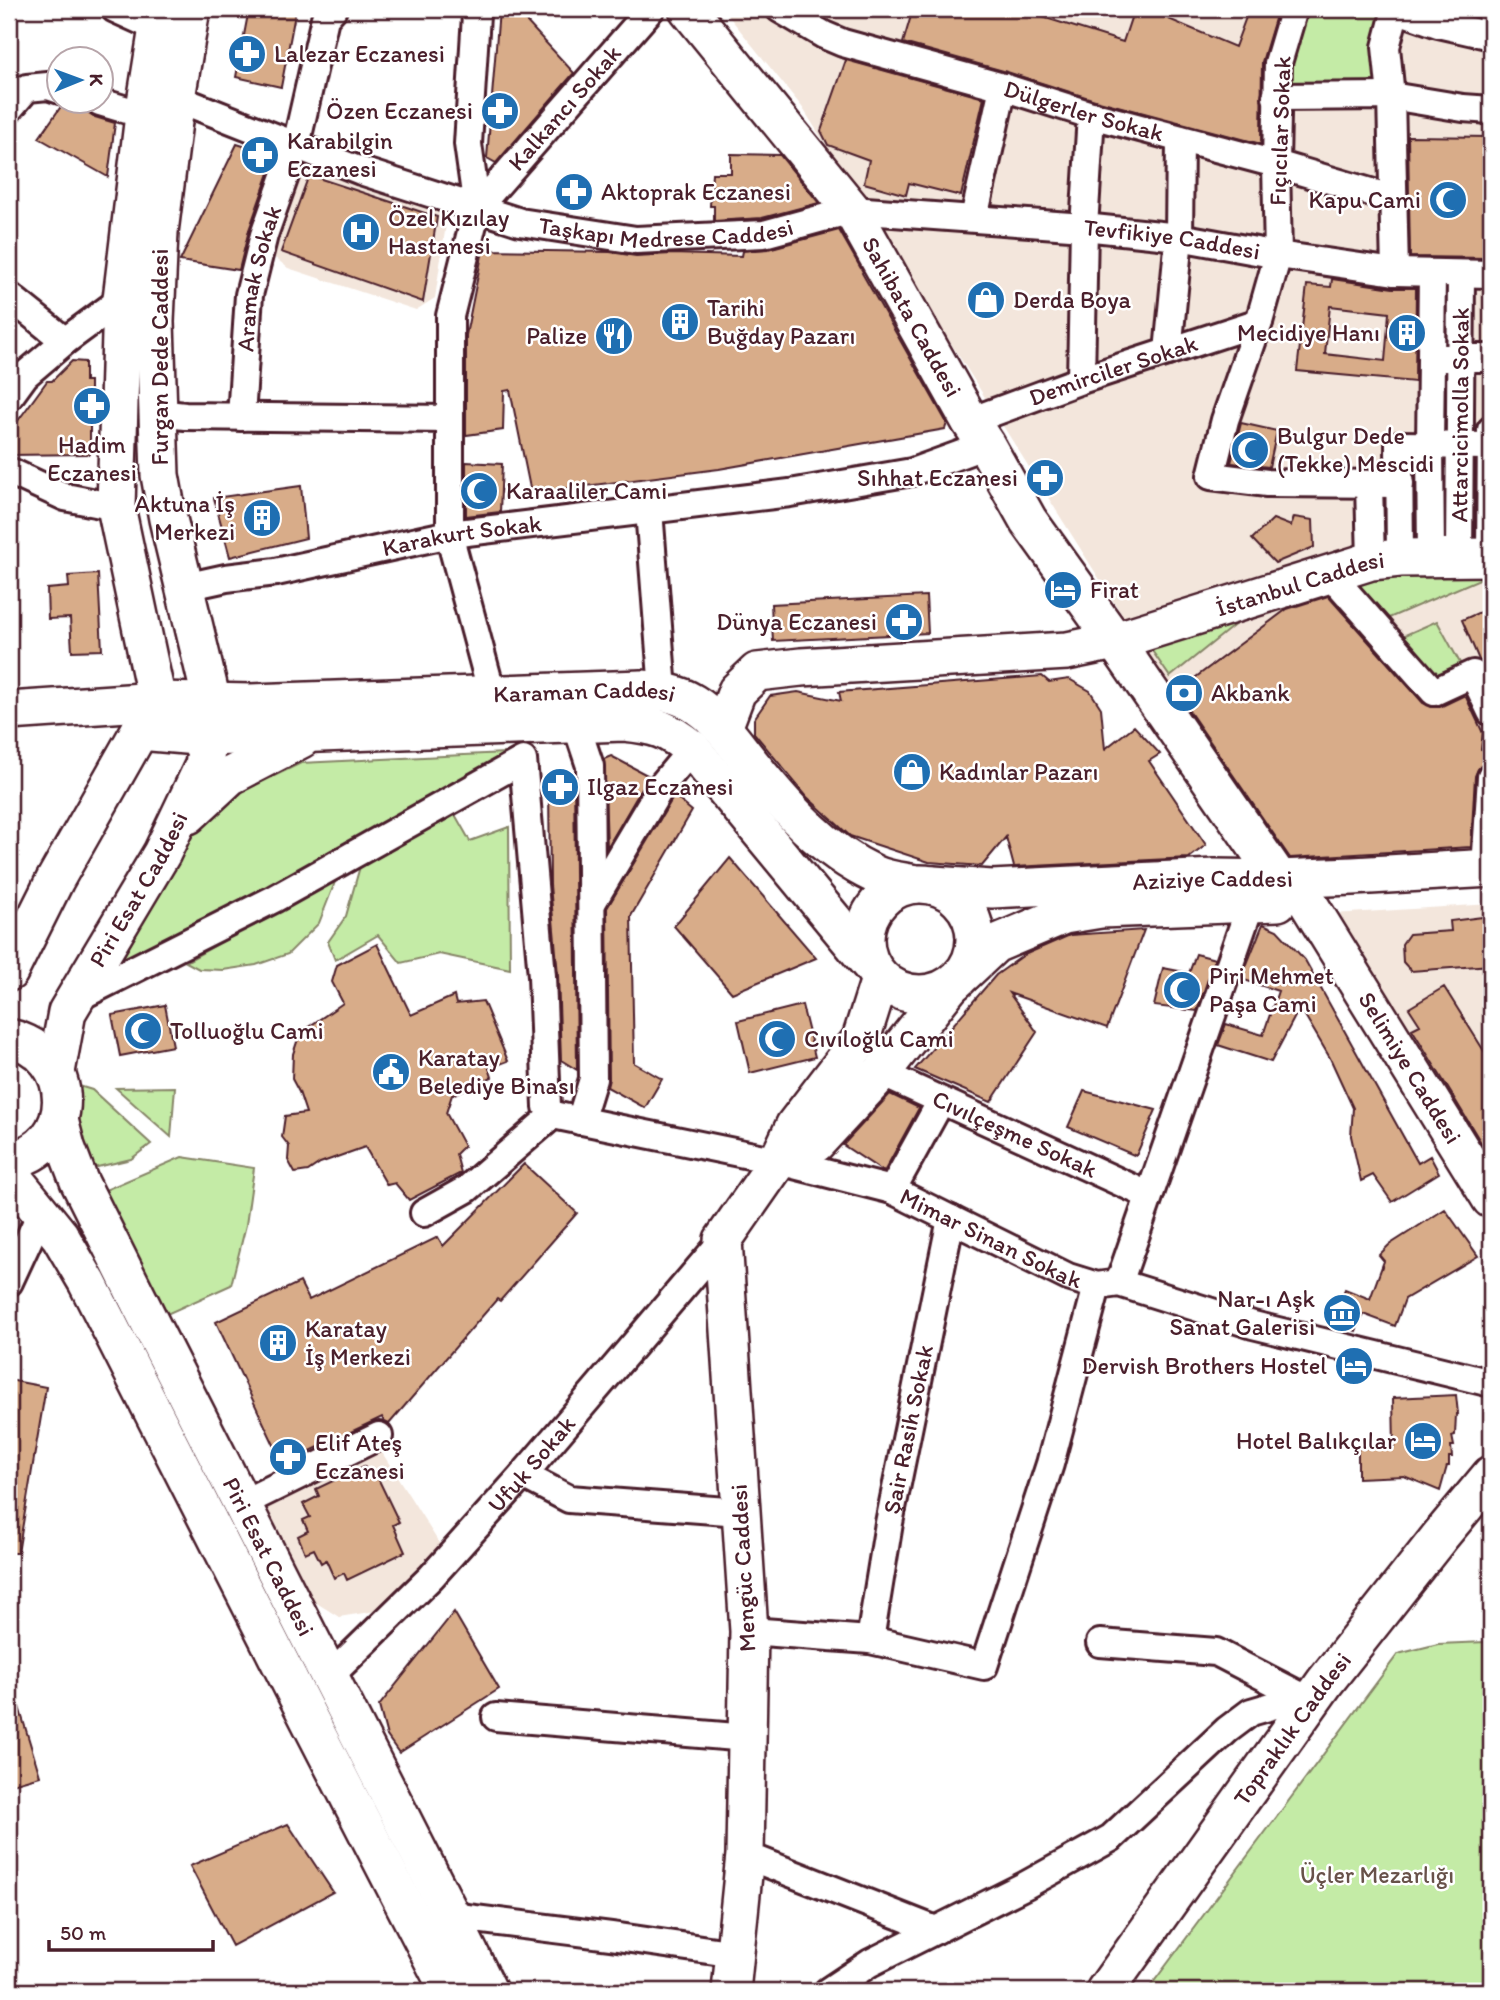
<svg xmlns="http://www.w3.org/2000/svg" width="1500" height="2000" viewBox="0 0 1500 2000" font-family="Itim,sans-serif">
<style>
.built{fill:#f3e6dc}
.green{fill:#c4eba6;stroke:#878568;stroke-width:2}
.building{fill:#d8ac89;stroke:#4a1f2b;stroke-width:2;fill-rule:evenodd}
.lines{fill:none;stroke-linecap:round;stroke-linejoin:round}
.street-casing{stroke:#4a1f2b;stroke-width:32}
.secondary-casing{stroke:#4a1f2b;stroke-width:42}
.street{stroke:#fff;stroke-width:26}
.secondary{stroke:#fff;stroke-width:37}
.labels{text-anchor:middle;stroke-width:5;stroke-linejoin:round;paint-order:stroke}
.poi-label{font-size:24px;fill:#4a1f2b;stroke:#fff;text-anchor:start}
.street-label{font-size:24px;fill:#4a1f2b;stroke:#fff}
.park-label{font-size:24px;fill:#68524a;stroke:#fff}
</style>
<rect width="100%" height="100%" fill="#fff"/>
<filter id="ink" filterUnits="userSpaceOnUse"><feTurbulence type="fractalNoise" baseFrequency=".0143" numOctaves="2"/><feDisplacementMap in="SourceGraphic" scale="14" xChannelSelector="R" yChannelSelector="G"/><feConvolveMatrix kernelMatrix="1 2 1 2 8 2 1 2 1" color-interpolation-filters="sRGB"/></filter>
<g filter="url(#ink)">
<!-- built -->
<path class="built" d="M737,9h754v848l-210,10 -479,-760 -75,-93z
M300,161l148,50 -13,87 -19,12 -128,-42 -18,-14z
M1491,904v266l-158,-256z
M381,1451l60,95 -65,65 -37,6 -32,-20 -44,-90z"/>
<!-- green -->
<path class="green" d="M1300,9h85l-1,82h-101z
M1480,573l2,5 -100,43 -25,-36 26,-10z
M1437,621l28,51 -31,16 -40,-48z
M1237,623l-67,54 -24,-35z
M505,753l-393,224 81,-142 48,-43 60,-29z
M453,811l17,30 39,-14 1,142 -71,-15 -38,9 -23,-28 -43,25 -7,-18 18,-26 15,-53z
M337,877l-18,46 -31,31 -32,11 -33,5 -24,-1 -13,-7z
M79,1086l13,4 59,54 -20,15 -42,10c-7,-27 -18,-55 -10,-83z
M175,1087l-4,50 -55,-49z
M182,1157l72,11 -8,57 -15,60 -73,33 -62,-124z
M1486,1642l5,3v346h-344l251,-337 40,-10z"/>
<!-- building -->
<path class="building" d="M249,9h47l-15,78 -45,-10z
M506,9h9l59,64 -78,90 -9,-5 12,-148z
M913,9h104l106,33 11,-33h11l90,38 14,-38h29l-16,53 -1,82 -166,-44 -88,-28 -104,-29z
M846,60l138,38 -23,98 -52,-13 -3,12 -42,-12 5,-23 -41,-15 -7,-14z
M70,102l15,3 3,7 7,5 20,6 -7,54 -69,-39 23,-33z
M1408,136l83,1v121l-81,-1z
M237,144l38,12 -26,74 -10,40 -59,-9z
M731,154l49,1 39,48 -57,15 -48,3v-15h-4l2,-33h19z
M309,175l128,42 -14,85 -142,-50z
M839,230l24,42 -1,1 85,150 -2,6 -226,40 -188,24 -21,-103 -6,1 -1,39 -37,5v-100l17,-85 127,2 26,4 35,-2 71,2 1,-5 25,-2z
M1332,279l61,9h23l-1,94 -118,-11 10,-86 24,2zM1330,306l59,7 -4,48 -60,-7z
M72,361l13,1v19h5v73l-81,1v-22l38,-52h5z
M1241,423l36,8 -8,36 -38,-4z
M466,462l36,2 -2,48 -34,4z
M301,486l5,52 -76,19 -16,-59z
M1294,517l19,3 1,27 -39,16 -23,-24 21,-20 18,7z
M98,574l4,76 -30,1 -2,-33 -22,1 -1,-30 22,-2 -1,-11z
M926,596l2,37 -155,8 -2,-37z
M1328,596l95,107 9,4h8l25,-12 18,38 -2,16 4,1 -1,13 -6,6 -3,7 -4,71 -181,11 -114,-166 111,-83z
M1491,607v69l-4,-9 -8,-7 -17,-40z
M1042,676l7,6 20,-3 21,12 11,17 4,41 29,-23 26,28 -11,7 57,84 -17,13 -175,9 -8,-30 -24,29 -53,-4 -79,-26 -43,-39 -53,-64v-14l16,-23 28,-4 43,9 -2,-9z
M611,756l38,20 -42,72 -3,-89z
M574,773l3,297 -16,-10 -3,-85 -8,-90 -1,-100z
M674,796l18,15 -61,105 3,147 28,16 -17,29 -38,-21 2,-8 -2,-171z
M730,858l86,100 -84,35 -58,-67z
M1491,916v49l-80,6 -8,-9 -1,-18 7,-10 42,-3 -1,-10z
M1263,924l14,6 28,30 113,203 12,-7 9,17 -47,29 -19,-27 -12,6 -10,-45 2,-28 -23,-50 -30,-51 -29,55 -53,-17 8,-21 37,11 15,-44 -37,-12z
M1144,930l-37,98 -98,-35 28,39 -46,70 -76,-33 81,-94 28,-20 46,-20z
M377,944l34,71 43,-19 2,8 27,-3 25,60 -19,7 3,9 -40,18 -6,18 18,33 -8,8 5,19 -52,27 -14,-17 -8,2 -22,-38 -45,16 -12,8 -13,2 -7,-13 1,-14 -7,-9 3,-21 21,-3 -7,-21 -7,-13 1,-25 7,-21 43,-30 -11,-21 5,-17z
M1196,954l19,5 -18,52 -43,-5 9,-38 26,5z
M1444,987l47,75v97l-79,-130 8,-4 -11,-17z
M165,1005l8,41 -53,10 -8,-41z
M802,1005l13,52 -65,16 -12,-52z
M1084,1091l72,19 -20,46 -68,-29z
M890,1094l29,14 -35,64 -41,-27z
M524,1164l53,49 -77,88 -3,-2 -108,125 -5,-2 -2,-5 -99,47 -67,-142 84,-40 9,18 129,-63 5,9z
M1445,1209l33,47 -73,43 -10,27 -32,-12 -7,17 -24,-9 13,-33 25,10 14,-38 -5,-6 10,-10z
M9,1380l37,7 -28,166h-9z
M1456,1395l2,19h-2l-1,21 -3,1 2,10h-3l1,11h-3v9h-2l-7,25 -36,-15 -46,2v-30l36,-2 -1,-48z
M364,1466l4,9 7,-3 24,50 -6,3 12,27 -58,28 -3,-7 -10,5 -8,-18 -5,3 -7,-14 -9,4 -7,-17 10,-5 -5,-11 7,-3 -7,-13 16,-8 -3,-7z
M454,1612l45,77 -100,64 -12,-17 -8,-30z
M9,1687h4l27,89 -31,9z
M288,1824l45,68 -101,54 -42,-80z"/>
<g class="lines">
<defs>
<g id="street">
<path d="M115,9l42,19"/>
<path d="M478,9l-2,6 -8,129 9,64 -27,108v222l42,156"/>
<path id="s1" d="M780,9l44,26 19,8 160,44 88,28 185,49 118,35"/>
<path d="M1294,9l-16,54 -2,101 2,91 -19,67 -34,98 -14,56 56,7 133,1"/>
<path d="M1395,9l43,15 53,12"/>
<path d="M1276,97l115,-1 72,12 28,2"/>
<path id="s2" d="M176,98l185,73 159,51 116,18 128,-6 88,-24 232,17 95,10 99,18 117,17 96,2"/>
<path d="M100,102l44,13"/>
<path d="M9,109l18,-21 21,-2 12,4"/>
<path id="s3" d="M477,208l174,-199"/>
<path d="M974,218l29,-131"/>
<path d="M1395,272l-4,-176 -5,-49 10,-38"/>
<path d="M9,296l56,45"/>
<path d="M1168,352l11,-115 1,-98"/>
<path d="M1444,358h47"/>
<path d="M1081,380l3,-153 7,-112"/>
<path d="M9,397l16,-22 40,-34 57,-42"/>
<path d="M157,413l28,3 265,3"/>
<path id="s4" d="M241,417l8,-122 15,-60 32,-90 29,-127 8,-9"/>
<path id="s5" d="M970,421l111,-41 178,-58"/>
<path d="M9,471l56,26 51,10"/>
<path d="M1369,484l2,77"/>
<path d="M649,510l14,181"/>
<path d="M1431,557l-1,-112 2,-171"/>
<path id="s6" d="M1459,557l2,-283"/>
<path d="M1490,557l1,-127"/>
<path d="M1400,558l-1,-113 92,1"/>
<path d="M1330,574l104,118 39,-18 18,38"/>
<path id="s7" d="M185,587l41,-9 50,-6 174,-38 340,-41 122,-21 74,-27"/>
<path d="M576,724l14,42 3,313 -13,42"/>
<path d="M1485,868l6,-91"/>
<path d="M592,903l70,-118 30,-36"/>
<path id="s8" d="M77,998l197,-99 249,-139 19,216 5,131 6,8 225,46 114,29 176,87 29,9 22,-3 134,42 238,58"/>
<path id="s9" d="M881,1073l267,122"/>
<path d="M892,1190l49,-89"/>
<path d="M424,1213l43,-24 86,-74"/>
<path d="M9,1282l32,-69"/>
<path d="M1119,1283l132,-380"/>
<path d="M523,1475l46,24 171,13"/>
<path d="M241,1504l138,-68"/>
<path d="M749,1631l121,9 114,26 66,-202 47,-178"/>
<path id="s10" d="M870,1640l19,-117 62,-304"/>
<path d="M1100,1643l116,9 87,45"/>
<path id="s11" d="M329,1677l102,-100 92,-102 200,-235"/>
<path d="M496,1717l252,21"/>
<path d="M745,1855l191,75"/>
<path d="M451,1916l160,20 125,18"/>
<path d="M828,1991l42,-28 156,-78 85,-47 116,-108 24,-18 52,-15 18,-12"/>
</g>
<g id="secondary">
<path id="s12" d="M688,9l164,201 118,211 16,24 42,75 87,121 164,238"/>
<path d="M157,701l-41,-194 6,-208 22,-184 17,-106"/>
<path id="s13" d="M9,711l148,-10 94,2 391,-14c18,2 35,4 51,14 25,15 40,39 58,61 34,43 72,86 123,110 12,6 27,7 41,10"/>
<path id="s14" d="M723,728l14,-37 20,-19 44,-5 266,-16 48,-10 256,-80 29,-3 91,-1"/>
<path d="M140,731l68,6 416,-15c32,3 43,7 68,27l177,214"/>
<path d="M188,815l42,-39 71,-37"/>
<circle cx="920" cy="939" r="55"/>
<path id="s15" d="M933,885l59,4 223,-11 64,1 74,-3 138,-8"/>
<path id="s16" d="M1307,901l184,298"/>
<path d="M9,972l46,-92 96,-169"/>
<path d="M964,973l31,-29 69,-29 37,-6 177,-7"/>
<path d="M9,1038c70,15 70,111 0,122"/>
<path id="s17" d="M56,1072l11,-60 95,-159 42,-88 4,-28 4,-35 -44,-183 -8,-44 -5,-153 4,-90 17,-134 15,-89"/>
<path id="s18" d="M59,1120l7,27 13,34 74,148 298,587 37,75"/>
<path d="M778,1161l38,-18 65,-70 69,-87"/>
<path d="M9,1173l51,63 27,46 224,441 138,268"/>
<path d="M731,1991l14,-136 4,-224 -26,-391 55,-79 17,-36 66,-86 19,-60"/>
<path id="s19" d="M1105,1991l220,-309 116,-147 50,-60"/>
</g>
</defs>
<!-- street casing -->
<use href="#street" class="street-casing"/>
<!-- secondary casing -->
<use href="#secondary" class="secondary-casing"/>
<!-- street -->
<use href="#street" class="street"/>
<!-- secondary -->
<use href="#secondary" class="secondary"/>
</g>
</g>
<!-- icons -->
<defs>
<symbol id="pharmacy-disc" viewBox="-11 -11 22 22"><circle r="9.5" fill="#1f6fb2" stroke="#fff"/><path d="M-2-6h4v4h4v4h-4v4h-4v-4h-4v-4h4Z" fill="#fff"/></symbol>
<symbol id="mosque-disc" viewBox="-11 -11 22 22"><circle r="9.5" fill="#1f6fb2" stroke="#fff"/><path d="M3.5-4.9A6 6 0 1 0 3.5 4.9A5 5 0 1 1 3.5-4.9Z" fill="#fff"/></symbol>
<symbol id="hospital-disc" viewBox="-11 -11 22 22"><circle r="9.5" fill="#1f6fb2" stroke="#fff"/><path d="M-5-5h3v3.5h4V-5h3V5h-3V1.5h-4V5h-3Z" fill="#fff"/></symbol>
<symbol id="shop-disc" viewBox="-11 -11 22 22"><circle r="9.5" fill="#1f6fb2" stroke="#fff"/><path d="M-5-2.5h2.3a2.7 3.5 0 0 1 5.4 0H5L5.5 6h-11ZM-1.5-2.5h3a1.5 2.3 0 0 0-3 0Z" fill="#fff"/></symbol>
<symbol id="building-disc" viewBox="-11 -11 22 22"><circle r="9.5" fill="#1f6fb2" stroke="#fff"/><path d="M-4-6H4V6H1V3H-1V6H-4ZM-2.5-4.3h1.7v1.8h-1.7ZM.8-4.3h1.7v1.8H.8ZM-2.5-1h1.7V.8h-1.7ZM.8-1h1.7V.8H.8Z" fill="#fff"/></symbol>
<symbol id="restaurant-disc" viewBox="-11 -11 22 22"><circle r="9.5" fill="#1f6fb2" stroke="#fff"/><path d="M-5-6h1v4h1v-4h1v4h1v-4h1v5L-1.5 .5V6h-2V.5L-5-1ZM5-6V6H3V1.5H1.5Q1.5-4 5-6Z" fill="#fff"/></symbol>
<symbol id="hotel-disc" viewBox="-11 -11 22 22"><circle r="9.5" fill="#1f6fb2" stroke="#fff"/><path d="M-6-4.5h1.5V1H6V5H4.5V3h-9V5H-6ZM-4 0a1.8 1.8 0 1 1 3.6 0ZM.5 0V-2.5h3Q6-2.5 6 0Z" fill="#fff"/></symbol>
<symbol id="bank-disc" viewBox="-11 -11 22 22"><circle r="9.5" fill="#1f6fb2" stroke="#fff"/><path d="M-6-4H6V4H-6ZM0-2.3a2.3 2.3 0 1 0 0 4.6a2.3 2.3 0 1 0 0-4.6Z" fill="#fff"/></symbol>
<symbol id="civic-disc" viewBox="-11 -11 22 22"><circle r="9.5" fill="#1f6fb2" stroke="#fff"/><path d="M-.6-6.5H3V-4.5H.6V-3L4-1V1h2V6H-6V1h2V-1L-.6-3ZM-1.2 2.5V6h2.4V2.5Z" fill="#fff"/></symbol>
<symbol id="museum-disc" viewBox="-11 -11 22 22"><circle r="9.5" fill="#1f6fb2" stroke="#fff"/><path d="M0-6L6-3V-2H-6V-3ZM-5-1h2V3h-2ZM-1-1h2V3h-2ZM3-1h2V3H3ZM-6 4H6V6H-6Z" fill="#fff"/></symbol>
</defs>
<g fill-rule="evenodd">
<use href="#pharmacy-disc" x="225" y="32" width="44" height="44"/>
<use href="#pharmacy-disc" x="478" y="89" width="44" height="44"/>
<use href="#pharmacy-disc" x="238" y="133" width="44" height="44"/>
<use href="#pharmacy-disc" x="552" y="170" width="44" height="44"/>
<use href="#mosque-disc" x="1426" y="178" width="44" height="44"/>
<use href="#hospital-disc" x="339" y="210" width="44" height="44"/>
<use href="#shop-disc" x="964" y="278" width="44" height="44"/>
<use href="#building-disc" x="658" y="300" width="44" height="44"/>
<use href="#building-disc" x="1385" y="311" width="44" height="44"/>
<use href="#restaurant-disc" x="592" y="314" width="44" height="44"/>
<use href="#pharmacy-disc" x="70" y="384" width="44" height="44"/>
<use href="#mosque-disc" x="1228" y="428" width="44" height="44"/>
<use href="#pharmacy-disc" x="1023" y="456" width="44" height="44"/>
<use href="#mosque-disc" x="457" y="469" width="44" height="44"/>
<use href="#building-disc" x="240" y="496" width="44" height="44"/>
<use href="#hotel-disc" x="1041" y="568" width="44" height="44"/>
<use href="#pharmacy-disc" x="882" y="600" width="44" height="44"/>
<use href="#bank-disc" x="1162" y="671" width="44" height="44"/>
<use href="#shop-disc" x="890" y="750" width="44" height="44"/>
<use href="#pharmacy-disc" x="538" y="765" width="44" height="44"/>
<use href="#mosque-disc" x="1160" y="968" width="44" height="44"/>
<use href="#mosque-disc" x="121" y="1009" width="44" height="44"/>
<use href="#mosque-disc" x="755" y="1017" width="44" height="44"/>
<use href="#civic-disc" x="369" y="1050" width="44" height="44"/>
<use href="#museum-disc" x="1320" y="1291" width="44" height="44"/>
<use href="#building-disc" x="256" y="1321" width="44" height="44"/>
<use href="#hotel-disc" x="1332" y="1344" width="44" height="44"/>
<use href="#hotel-disc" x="1401" y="1419" width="44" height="44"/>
<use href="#pharmacy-disc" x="266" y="1435" width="44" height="44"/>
</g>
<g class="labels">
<!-- poi labels -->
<g class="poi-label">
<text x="274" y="62">Lalezar Eczanesi</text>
<text x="473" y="119" text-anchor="end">Özen Eczanesi</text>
<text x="287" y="149">Karabilgin<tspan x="287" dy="28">Eczanesi</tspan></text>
<text x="601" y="200">Aktoprak Eczanesi</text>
<text x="1421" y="208" text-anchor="end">Kapu Cami</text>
<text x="388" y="226">Özel Kızılay<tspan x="388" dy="28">Hastanesi</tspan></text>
<text x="1013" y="308">Derda Boya</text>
<text x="707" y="316">Tarihi<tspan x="707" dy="28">Buğday Pazarı</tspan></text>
<text x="1380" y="341" text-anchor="end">Mecidiye Hanı</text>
<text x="587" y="344" text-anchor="end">Palize</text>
<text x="1277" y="444">Bulgur Dede<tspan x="1277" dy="28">(Tekke) Mescidi</tspan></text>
<text x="92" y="453" text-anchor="middle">Hadim<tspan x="92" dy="28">Eczanesi</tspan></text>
<text x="1018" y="486" text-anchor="end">Sıhhat Eczanesi</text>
<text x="506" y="499">Karaaliler Cami</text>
<text x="235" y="512" text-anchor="end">Aktuna İş<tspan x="235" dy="28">Merkezi</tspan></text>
<text x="1090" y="598">Firat</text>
<text x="877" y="630" text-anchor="end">Dünya Eczanesi</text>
<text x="1211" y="701">Akbank</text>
<text x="939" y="780">Kadınlar Pazarı</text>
<text x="587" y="795">Ilgaz Eczanesi</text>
<text x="1209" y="984">Piri Mehmet<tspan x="1209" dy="28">Paşa Cami</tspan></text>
<text x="170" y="1039">Tolluoğlu Cami</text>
<text x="804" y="1047">Cıvıloğlu Cami</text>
<text x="418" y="1066">Karatay<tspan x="418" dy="28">Belediye Binası</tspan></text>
<text x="1315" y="1307" text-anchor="end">Nar-ı Aşk<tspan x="1315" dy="28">Sanat Galerisi</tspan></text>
<text x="305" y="1337">Karatay<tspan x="305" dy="28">İş Merkezi</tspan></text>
<text x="1327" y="1374" text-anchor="end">Dervish Brothers Hostel</text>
<text x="1396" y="1449" text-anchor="end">Hotel Balıkçılar</text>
<text x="315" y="1451">Elif Ateş<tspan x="315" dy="28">Eczanesi</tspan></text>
</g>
<!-- street labels -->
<g class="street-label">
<text dy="8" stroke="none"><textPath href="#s3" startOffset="133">Kalkancı Sokak</textPath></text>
<text dy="8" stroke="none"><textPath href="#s1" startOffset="322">Dülgerler Sokak</textPath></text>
<text transform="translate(1280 131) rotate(-88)" y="8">Fıçıcılar Sokak</text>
<text dy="8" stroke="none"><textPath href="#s2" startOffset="513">Taşkapı Medrese Caddesi</textPath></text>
<text dy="8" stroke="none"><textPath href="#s2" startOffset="1024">Tevfikiye Caddesi</textPath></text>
<text dy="8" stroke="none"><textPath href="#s4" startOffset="140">Aramak Sokak</textPath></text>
<text dy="8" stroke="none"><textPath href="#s12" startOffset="382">Sahibata Caddesi</textPath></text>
<text transform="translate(160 357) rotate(-90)" y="8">Furgan Dede Caddesi</text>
<text dy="8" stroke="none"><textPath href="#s5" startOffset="152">Demirciler Sokak</textPath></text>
<text dy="8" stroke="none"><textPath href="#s6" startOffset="142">Attarcicimolla Sokak</textPath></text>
<text dy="8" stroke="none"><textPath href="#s7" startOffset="282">Karakurt Sokak</textPath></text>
<text dy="8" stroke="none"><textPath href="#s14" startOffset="621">İstanbul Caddesi</textPath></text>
<text dy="8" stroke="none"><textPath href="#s13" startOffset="576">Karaman Caddesi</textPath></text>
<text dy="8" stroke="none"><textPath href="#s15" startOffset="280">Aziziye Caddesi</textPath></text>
<text dy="8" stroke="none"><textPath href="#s17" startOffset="203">Piri Esat Caddesi</textPath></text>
<text dy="8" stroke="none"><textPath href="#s16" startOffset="196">Selimiye Caddesi</textPath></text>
<text dy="8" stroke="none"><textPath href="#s9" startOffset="147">Cıvılçeşme Sokak</textPath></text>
<text dy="8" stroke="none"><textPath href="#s8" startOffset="1321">Mimar Sinan Sokak</textPath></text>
<text dy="8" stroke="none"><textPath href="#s10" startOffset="214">Şair Rasih Sokak</textPath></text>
<text dy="8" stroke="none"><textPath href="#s11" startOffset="294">Ufuk Sokak</textPath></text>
<text dy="8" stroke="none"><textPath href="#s18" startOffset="485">Piri Esat Caddesi</textPath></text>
<text transform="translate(743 1568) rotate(-93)" y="8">Mengüc Caddesi</text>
<text dy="8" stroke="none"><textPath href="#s19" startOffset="322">Topraklık Caddesi</textPath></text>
</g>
<!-- park labels -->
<g class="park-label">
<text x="1377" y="1883">Üçler Mezarlığı</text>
</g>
</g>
<!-- margin -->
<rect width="1500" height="2000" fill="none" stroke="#fff" stroke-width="35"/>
<rect x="18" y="18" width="1465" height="1965" fill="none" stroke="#4a1f2b" stroke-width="2.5" filter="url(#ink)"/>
<!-- north arrow -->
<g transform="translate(80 80) rotate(89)"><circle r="33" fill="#ffffff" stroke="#b7a5aa" stroke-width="2"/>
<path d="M0-5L12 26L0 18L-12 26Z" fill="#1f6fb2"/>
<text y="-10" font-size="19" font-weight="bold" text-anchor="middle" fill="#4a1f2b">K</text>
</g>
<!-- scale -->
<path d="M49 1940v10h164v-10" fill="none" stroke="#4a1f2b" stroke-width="3.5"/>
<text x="60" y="1940" font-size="21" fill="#4a1f2b" stroke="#ffffff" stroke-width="5" paint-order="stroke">50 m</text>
</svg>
